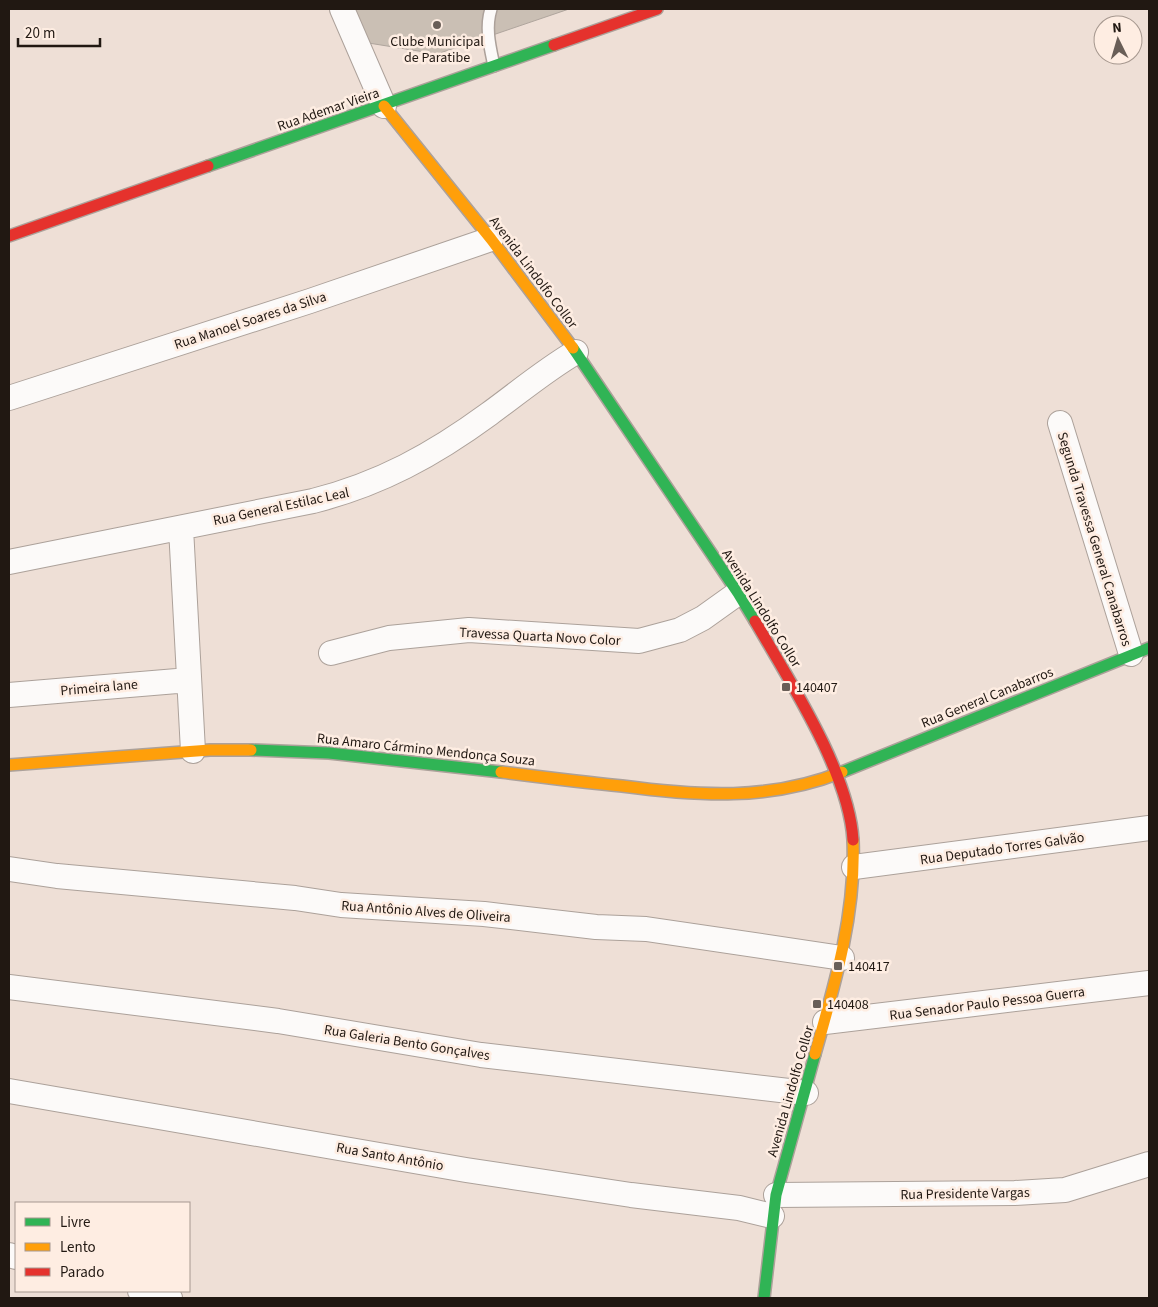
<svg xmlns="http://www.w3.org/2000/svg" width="1158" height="1307" viewBox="0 0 1158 1307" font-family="'Source Sans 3',sans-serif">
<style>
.building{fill:#cabfb4;stroke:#afa59d}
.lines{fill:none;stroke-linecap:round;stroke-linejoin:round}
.lane-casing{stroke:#aca19a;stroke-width:14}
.street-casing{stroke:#aca19a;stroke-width:26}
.fast-casing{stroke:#aca19a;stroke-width:14}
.slow-casing{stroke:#aca19a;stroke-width:14}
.jam-casing{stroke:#aca19a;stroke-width:14}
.lane{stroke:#fcfaf9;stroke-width:11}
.street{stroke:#fcfaf9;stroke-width:24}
.fast{stroke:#30b455;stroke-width:11}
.slow{stroke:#ff9f0a;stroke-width:11}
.jam{stroke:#e5322d;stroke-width:11}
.poi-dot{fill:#695e57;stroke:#feede2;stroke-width:2}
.labels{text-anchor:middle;stroke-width:5;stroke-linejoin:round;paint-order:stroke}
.poi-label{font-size:14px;fill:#211812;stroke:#feede2;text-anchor:start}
.street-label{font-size:14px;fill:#211812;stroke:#feede2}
</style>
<rect width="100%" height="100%" fill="#eedfd6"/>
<!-- building -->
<path class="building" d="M348,9h221l-132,45 -81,-13z"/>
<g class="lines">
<defs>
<path id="lane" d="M491,9c-6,19 -1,38 3,57"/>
<path id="street" d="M342,9l42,97
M9,398l301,-97 181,-62
M1060,423l71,231
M181,528l12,223
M9,562l304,-61c67,-17 120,-46 176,-87 29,-21 56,-44 87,-62
M331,653l58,-15 80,-8 170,11 41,-11 23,-12 35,-25
M9,695l180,-15
M854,867l295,-39
M9,869l48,7 238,22 46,7 143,9 112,13 50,2 196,29
M9,987l269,34 203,34 325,38
M825,1022l324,-39
M9,1091l457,79 165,25 108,13 33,8
M776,1195l239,-2 50,-3 84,-26
M9,1255l7,2
M140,1291l30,7"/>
<path id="fast" d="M208,166l346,-121
M573,348l165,245 17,28
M251,750l78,3 172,19
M842,772l307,-124
M764,1298l12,-103 39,-141"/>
<path id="slow" d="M384,106l107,133 82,109
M9,765l201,-15h41
M501,772c40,5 80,10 121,14 76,10 148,15 220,-14
M815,1054c20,-70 41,-141 38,-214"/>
<path id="jam" d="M554,45l103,-36
M9,236l199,-70
M755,621c34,59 94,151 98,219"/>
</defs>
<!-- lane casing -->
<use href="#lane" class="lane-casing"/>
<!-- street casing -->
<use href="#street" class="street-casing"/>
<!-- fast casing -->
<use href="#fast" class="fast-casing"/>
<!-- slow casing -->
<use href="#slow" class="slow-casing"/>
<!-- jam casing -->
<use href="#jam" class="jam-casing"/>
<!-- lane -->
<use href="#lane" class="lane"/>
<!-- street -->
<use href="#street" class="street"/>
<!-- fast -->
<use href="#fast" class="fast"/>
<!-- slow -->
<use href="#slow" class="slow"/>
<!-- jam -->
<use href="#jam" class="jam"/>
</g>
<!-- markers -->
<g class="poi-dot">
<circle cx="437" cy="25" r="5"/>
<rect x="781" y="682" width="10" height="10" rx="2.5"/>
<rect x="833" y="961" width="10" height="10" rx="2.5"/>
<rect x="812" y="999" width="10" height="10" rx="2.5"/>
</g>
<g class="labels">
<!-- poi labels -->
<g class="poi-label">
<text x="437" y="46" text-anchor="middle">Clube Municipal<tspan x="437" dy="16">de Paratibe</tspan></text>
<text x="796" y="692">140407</text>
<text x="848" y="971">140417</text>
<text x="827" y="1009">140408</text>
</g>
<!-- street labels -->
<g class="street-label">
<text transform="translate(328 109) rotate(-19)" y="5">Rua Ademar Vieira</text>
<text transform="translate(534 272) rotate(53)" y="5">Avenida Lindolfo Collor</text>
<text transform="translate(250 320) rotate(-18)" y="5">Rua Manoel Soares da Silva</text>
<text transform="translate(281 506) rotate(-12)" y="5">Rua General Estilac Leal</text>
<text transform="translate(1095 539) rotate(73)" y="5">Segunda Travessa General Canabarros</text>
<text transform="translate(762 608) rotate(58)" y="5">Avenida Lindolfo Collor</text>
<text transform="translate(540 636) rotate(3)" y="5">Travessa Quarta Novo Color</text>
<text transform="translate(99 687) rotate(-5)" y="5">Primeira lane</text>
<text transform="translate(987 697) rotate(-22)" y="5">Rua General Canabarros</text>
<text transform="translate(426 749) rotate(6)" y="5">Rua Amaro Cármino Mendonça Souza</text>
<text transform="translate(1002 848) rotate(-8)" y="5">Rua Deputado Torres Galvão</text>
<text transform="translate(426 911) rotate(4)" y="5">Rua Antônio Alves de Oliveira</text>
<text transform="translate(987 1003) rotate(-7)" y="5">Rua Senador Paulo Pessoa Guerra</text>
<text transform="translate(407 1042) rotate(9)" y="5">Rua Galeria Bento Gonçalves</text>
<text transform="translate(790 1091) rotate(-74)" y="5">Avenida Lindolfo Collor</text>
<text transform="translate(390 1156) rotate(10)" y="5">Rua Santo Antônio</text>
<text transform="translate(965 1193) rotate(-1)" y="5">Rua Presidente Vargas</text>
</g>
</g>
<!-- border -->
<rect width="1158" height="1307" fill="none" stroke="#211812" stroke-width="20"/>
<!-- legend -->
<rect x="15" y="1202" width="175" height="90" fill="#feede2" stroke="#a6988f"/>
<rect x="25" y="1218" width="25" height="8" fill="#30b455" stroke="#a6988f"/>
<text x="60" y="1227" font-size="15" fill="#211812">Livre</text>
<rect x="25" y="1243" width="25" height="8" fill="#ff9f0a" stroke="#a6988f"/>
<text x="60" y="1252" font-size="15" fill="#211812">Lento</text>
<rect x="25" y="1268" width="25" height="8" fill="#e5322d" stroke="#a6988f"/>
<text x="60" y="1277" font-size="15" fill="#211812">Parado</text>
<!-- north arrow -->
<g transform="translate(1118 40) rotate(355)"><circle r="24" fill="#feede2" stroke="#a6988f"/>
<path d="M0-4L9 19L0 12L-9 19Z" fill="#695e57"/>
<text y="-8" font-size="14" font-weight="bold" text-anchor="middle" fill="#211812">N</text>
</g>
<!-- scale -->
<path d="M18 38v8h82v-8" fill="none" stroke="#211812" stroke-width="2.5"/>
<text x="25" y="38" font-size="15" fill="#211812" stroke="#feede2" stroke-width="4" paint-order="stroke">20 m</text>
</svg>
